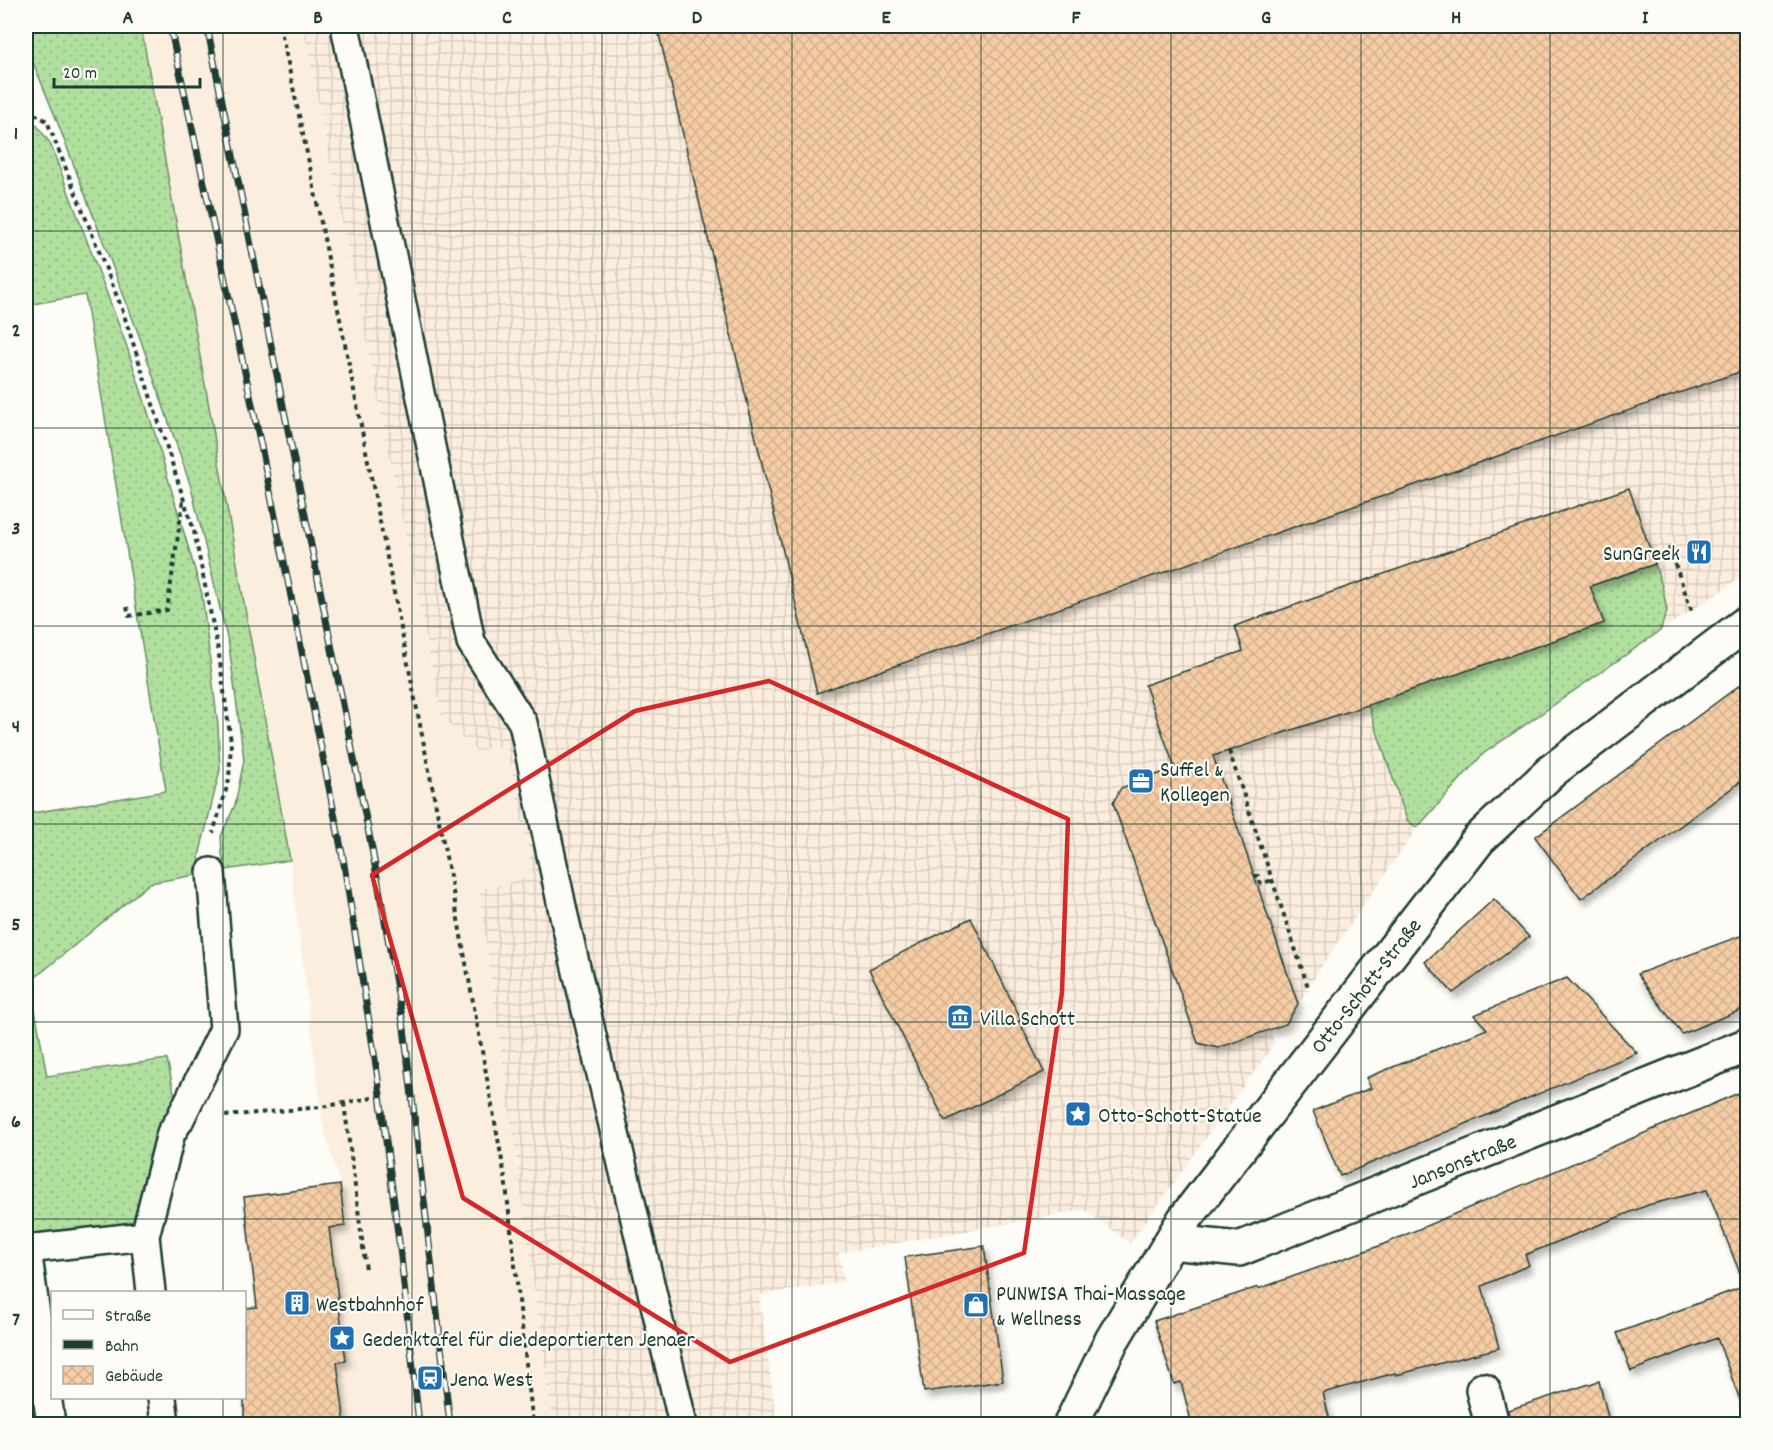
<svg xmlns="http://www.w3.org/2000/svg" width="1773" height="1450" viewBox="0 0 1773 1450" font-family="Dekko,sans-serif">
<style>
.built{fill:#fbeede}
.industrial{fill:url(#industrial-grid)}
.grass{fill:url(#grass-dots);stroke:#688e69;stroke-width:1.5}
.building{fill:url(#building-cross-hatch);stroke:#1f3d34;stroke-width:1.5;filter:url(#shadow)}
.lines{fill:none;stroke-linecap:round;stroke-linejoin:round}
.lane-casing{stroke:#1f3d34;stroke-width:32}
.street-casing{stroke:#1f3d34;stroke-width:38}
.path{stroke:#1f3d34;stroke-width:4;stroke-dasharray:4.5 4.5;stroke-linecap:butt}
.lane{stroke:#fdfcf7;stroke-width:27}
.street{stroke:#fdfcf7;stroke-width:33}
.rail-casing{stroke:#1f3d34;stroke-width:7}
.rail{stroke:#fdfcf7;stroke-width:4.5;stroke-dasharray:14;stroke-linecap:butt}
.marked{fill:none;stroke:#d62828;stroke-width:4.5;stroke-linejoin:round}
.grid{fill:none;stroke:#1f3d34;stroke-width:1.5;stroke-opacity:0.55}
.labels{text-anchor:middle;stroke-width:4.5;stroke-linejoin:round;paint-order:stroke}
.poi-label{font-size:22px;fill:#1f3d34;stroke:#fdfcf7;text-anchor:start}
.street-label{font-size:22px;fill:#1f3d34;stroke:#fdfcf7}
.neatline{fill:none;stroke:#1f3d34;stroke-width:2}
.grid-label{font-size:20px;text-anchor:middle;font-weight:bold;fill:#1f3d34}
</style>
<defs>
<pattern id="industrial-grid" width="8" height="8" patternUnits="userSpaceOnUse" patternTransform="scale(1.5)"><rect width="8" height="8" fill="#fbeede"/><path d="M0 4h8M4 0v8" fill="none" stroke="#d7cdbf"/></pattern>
<pattern id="grass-dots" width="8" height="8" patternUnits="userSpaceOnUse" patternTransform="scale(1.5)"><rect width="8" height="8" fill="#b0df9e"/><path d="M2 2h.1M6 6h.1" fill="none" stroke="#97c089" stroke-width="1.8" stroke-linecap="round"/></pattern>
<pattern id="building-cross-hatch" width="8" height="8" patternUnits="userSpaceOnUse" patternTransform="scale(1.5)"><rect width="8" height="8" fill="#f5cca4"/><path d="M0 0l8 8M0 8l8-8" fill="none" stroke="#d2b08e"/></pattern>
<filter id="shadow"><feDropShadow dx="3.5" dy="6" stdDeviation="3" flood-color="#0004"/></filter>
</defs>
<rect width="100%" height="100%" fill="#fdfcf7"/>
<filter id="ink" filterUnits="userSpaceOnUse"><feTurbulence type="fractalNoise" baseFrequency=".0167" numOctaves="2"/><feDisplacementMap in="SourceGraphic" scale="12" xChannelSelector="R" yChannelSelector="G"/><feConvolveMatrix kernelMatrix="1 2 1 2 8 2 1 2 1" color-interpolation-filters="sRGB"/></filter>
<g filter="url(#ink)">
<!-- built -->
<path class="built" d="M141,26h162l139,691 63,27 28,132 -54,15 74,533h-208l-22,-195 22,-4 -5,-40 -17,-60 -33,-265z"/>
<!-- industrial -->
<path class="industrial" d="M303,26h1444v548l-87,57 -177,123 -66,74 -96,139 -35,57 -15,6 3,14 -144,199 -45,-33 -246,43 5,29 -85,13 18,129h-224l-74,-534 54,-14 -27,-131 -30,6 -34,-34z"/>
<!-- grass -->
<path class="grass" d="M26,26h115l149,834 -64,10 -4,-16 -1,-18 14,-31 9,-45 -15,-114 -38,-159 -51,-149 -85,-222 -29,-71z
M26,120l10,4 14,19 76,201 29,90 47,160 16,132 2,44 -21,86 3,18 -52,9 -120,99 17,94 120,-17 9,43 -40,125 -110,13v-426l140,-23 -81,-496 -59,10z
M1655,564l8,26 4,21 -7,20 -177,123 -66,74 -10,-8 -39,-115 235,-82 -13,-37z"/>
<!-- building -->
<path class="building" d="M657,26h1091v343l-931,324z
M1629,488l26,76 -65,22 14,37 -236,82 -155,51 85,248 -12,20 -68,24 -20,-5 -85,-240 8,-15 54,-20 -30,-83 98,-34 -8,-25z
M1748,679v97l-167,123 -46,-62z
M1494,899l35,38 -76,56 -28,-31z
M971,918l50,102 -2,1 25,51 -99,49 -76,-152z
M1748,933v74l-66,27 -45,-60z
M1567,978l70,75 -297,123 -27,-65 58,-23 -5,-10 121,-49 -13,-14z
M1748,1089v318l-5,1 -26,-70 -86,33 -14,-38 128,-47 -38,-96 -59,15 -123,50 4,10 -47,21 17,62 -103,27 -1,-2 -72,20 8,32h-139l-11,-43 -7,2 -20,-63 104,-34v2l121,-43z
M340,1185l5,41 -16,2 17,133 -9,1 8,63h-101v-117l13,-1 -13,-110z
M984,1246l19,135 -79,11 -19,-135z
M1599,1381l11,44h-100l-2,-15z"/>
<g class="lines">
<defs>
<path id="lane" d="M345,26l126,616 52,81 41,193 119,508
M151,1292l-6,-56 26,-103 8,-12 45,-92 -13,-157
M162,1398l3,26
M51,1424l-24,-175 118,-13"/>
<path id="street" d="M1171,1242l68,7 509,-204
M1483,1390l9,34
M1071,1424l41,-84 72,-120 295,-381 74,-69 195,-148"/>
</defs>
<!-- lane casing -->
<use href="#lane" class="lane-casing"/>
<!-- street casing -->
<use href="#street" class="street-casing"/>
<!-- path -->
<path class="path" d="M280,26l31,146 142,720 52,285 28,247
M26,74l3,9 2,29
M26,111l5,1 16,9 75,188 72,222 25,124 12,87 -2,38 -16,53
M1669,547l23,65
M127,607l2,9 38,-6 16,-109
M1229,751l80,239
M1254,876h4l3,8 11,-4
M344,1103l22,167
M225,1116l96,-9 51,-9"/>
<!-- lane -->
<use href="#lane" class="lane"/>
<!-- street -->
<use href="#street" class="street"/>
<defs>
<path id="rail" d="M170,26l91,420 82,412 34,214 24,185 18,167
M207,26l165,823 32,179 46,396"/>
</defs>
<!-- rail casing -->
<use href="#rail" class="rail-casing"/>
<!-- rail -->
<use href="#rail" class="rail"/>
</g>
</g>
<!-- marked area -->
<path class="marked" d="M769,681l299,138 -6,173 -38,261 -294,109 -267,-164 -91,-323 263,-164z"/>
<!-- grid -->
<path class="grid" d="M223,26v1266M412,26v1398M602,26v1398M792,26v1398M981,26v1398M1171,26v1398M1361,26v1398M1550,26v1398M26,231h1722M26,428h1722M26,626h1722M26,824h1722M26,1022h1722M26,1219h1722M223,1398v26"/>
<!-- icons -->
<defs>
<symbol id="restaurant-square" viewBox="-11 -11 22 22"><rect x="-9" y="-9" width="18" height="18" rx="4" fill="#1f6fb2" stroke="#fdfcf7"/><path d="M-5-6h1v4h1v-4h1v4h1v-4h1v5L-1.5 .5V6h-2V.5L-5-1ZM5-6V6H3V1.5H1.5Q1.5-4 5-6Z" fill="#fff"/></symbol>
<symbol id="office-square" viewBox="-11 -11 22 22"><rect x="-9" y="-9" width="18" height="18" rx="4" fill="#1f6fb2" stroke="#fdfcf7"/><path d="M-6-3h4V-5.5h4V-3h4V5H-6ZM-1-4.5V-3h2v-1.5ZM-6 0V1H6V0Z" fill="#fff"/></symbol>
<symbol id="museum-square" viewBox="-11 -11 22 22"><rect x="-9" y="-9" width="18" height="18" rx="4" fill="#1f6fb2" stroke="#fdfcf7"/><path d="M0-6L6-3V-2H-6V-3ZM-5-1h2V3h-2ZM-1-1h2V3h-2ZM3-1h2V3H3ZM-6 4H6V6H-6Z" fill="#fff"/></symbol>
<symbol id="sight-square" viewBox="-11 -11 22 22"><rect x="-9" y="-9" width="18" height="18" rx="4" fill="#1f6fb2" stroke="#fdfcf7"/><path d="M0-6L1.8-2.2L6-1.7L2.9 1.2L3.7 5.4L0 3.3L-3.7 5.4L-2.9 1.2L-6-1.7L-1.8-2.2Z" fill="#fff"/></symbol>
<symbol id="building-square" viewBox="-11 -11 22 22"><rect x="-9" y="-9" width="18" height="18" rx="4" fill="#1f6fb2" stroke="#fdfcf7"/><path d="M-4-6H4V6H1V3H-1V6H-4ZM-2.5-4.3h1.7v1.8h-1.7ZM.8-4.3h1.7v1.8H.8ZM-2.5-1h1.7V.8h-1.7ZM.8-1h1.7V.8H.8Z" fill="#fff"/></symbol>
<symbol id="shop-square" viewBox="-11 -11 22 22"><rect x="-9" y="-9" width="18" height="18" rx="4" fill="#1f6fb2" stroke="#fdfcf7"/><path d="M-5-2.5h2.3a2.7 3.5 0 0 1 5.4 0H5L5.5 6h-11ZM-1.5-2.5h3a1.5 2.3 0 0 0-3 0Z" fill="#fff"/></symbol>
<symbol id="station-square" viewBox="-11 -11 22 22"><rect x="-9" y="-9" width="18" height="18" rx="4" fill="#1f6fb2" stroke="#fdfcf7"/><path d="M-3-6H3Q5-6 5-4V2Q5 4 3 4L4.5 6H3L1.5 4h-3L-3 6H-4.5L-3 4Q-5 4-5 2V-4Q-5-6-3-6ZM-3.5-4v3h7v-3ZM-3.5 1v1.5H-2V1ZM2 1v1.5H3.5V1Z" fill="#fff"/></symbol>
</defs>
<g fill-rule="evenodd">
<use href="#restaurant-square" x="1684" y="537" width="30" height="30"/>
<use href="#office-square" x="1126" y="766" width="30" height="30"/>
<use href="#museum-square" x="945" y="1002" width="30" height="30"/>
<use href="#sight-square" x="1063" y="1099" width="30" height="30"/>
<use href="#building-square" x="282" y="1288" width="30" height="30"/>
<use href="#shop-square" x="961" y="1290" width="30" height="30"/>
<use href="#sight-square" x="327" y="1323" width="30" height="30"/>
<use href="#station-square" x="415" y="1363" width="30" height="30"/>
</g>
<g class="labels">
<!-- poi labels -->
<g class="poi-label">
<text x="1680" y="560" text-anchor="end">SunGreek</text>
<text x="1160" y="776">Suffel &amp;<tspan x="1160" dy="25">Kollegen</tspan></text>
<text x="980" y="1025">Villa Schott</text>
<text x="1098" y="1122">Otto-Schott-Statue</text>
<text x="996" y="1300">PUNWISA Thai-Massage<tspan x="996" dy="25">&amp; Wellness</tspan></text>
<text x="316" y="1311">Westbahnhof</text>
<text x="362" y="1346">Gedenktafel für die deportierten Jenaer</text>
<text x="450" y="1386">Jena West</text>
</g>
<!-- street labels -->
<g class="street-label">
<text transform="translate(1365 985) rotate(-52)" y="8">Otto-Schott-Straße</text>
<text transform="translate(1462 1160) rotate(-22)" y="8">Jansonstraße</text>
</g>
</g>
<!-- margin -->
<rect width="1773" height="1450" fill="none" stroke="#fdfcf7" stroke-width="66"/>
<!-- legend -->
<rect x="51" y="1291" width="195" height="108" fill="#fdfcf7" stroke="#a4b0a9" stroke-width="1.5"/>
<rect x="63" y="1310" width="30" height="9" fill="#fdfcf7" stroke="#a4b0a9" stroke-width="1.5"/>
<text x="105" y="1321" font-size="18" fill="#1f3d34">Straße</text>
<rect x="63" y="1340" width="30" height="9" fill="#1f3d34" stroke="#a4b0a9" stroke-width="1.5"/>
<text x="105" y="1351" font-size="18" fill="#1f3d34">Bahn</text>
<rect x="63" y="1366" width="30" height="18" fill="url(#building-cross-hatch)" stroke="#a4b0a9" stroke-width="1.5"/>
<text x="105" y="1381" font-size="18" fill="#1f3d34">Gebäude</text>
<!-- scale -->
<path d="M54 78v9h146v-9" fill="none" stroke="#1f3d34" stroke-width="3"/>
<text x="63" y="78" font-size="18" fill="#1f3d34" stroke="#fdfcf7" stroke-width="4.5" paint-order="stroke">20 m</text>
<rect x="33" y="33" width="1707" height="1384" class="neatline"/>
<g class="grid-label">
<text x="128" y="23">A</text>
<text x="318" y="23">B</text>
<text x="507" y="23">C</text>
<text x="697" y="23">D</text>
<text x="886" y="23">E</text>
<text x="1076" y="23">F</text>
<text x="1266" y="23">G</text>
<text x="1456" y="23">H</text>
<text x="1645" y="23">I</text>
<text x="16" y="139">1</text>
<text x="16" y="336">2</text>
<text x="16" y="534">3</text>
<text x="16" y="732">4</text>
<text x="16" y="930">5</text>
<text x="16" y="1127">6</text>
<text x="16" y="1325">7</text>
</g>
</svg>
